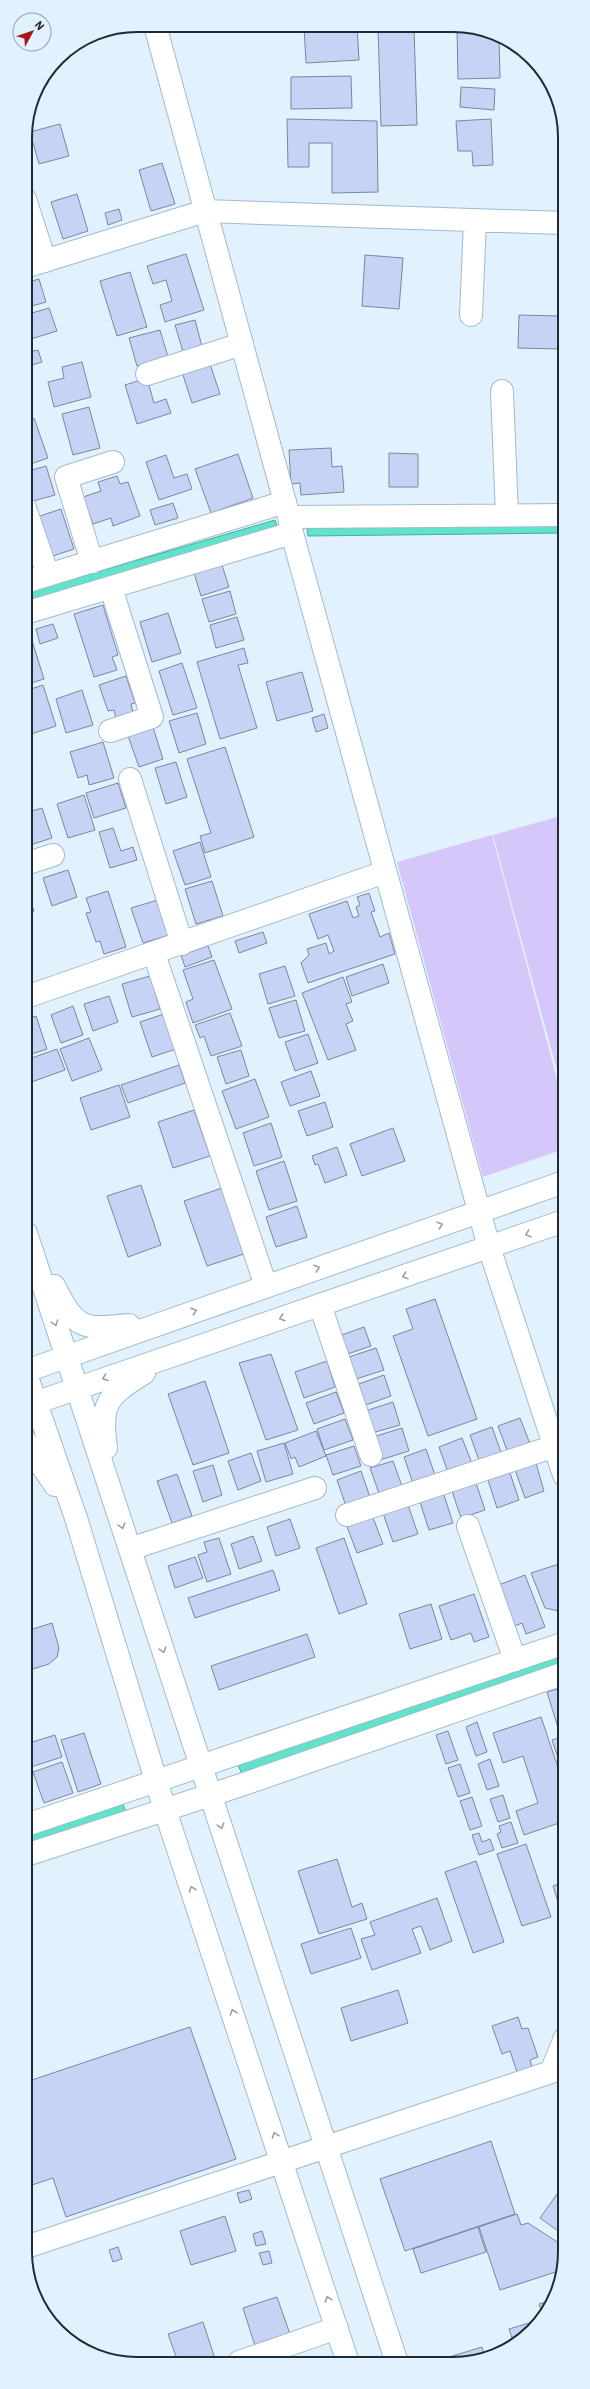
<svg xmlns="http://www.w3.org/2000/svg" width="590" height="2389" viewBox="0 0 590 2389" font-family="'IBM Plex Sans',sans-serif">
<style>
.green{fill:#d5c7f9}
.water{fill:#5fe3ca;stroke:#4cac9d}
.building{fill:#c6d3f4;stroke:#7c869f}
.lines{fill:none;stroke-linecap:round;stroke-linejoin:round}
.minor-casing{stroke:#a0bbce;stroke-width:24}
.tertiary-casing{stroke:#a0bbce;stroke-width:24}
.minor{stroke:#fff;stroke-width:22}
.tertiary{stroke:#fff;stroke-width:22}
.oneway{stroke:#9ba0a3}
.rim{fill:none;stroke:#212b33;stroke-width:2}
</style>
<rect width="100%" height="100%" fill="#e1f2fe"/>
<!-- green -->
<path class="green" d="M564,815v281l-71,-261z
M492,835l72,271v43l-81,28 -86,-315z"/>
<!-- water -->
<path class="water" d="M275,520l3,9 -253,74v-10z
M564,525v8l-256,3 -1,-8z
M565,1652v10l-323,112 -5,-11z
M122,1802l4,10 -100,35v-11z"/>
<!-- building -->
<path class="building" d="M304,26h53l2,34 -53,3z
M378,27h36l3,98 -36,1z
M457,27h18l24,9 1,42 -42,1z
M351,76l1,32 -61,1v-32z
M461,87l34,2 -1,21 -34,-3z
M287,119l90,2 1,71 -46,1v-50h-23v24h-21z
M491,119l2,46 -20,1 -1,-15h-14l-2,-30z
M60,124l9,32 -30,8 -9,-32z
M564,126v60h-3z
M162,163l13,41 -24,7 -12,-41z
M77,194l11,37 -25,8 -12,-37z
M119,209l3,11 -14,5 -3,-12z
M186,254l18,56 -39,12 -5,-17 12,-4 -6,-21 -13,4 -6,-18z
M365,255l38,3 -4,51 -37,-3z
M130,272l17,55 -30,9 -17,-55z
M39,279l7,23 -21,6v-25z
M49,308l8,23 -26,8 -6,-24z
M519,315l42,1 -1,33 -42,-1z
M195,320l8,30 -19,5 -9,-30z
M160,330l8,27 -31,9 -8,-28z
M25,339l4,13 9,-2 4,12 -17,5z
M82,362l9,35 -37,10 -6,-25 16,-4 -2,-11z
M210,364l10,30 -28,9 -10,-31z
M147,378l7,25 12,-4 5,14 -34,11 -12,-39z
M89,407l11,41 -27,7 -11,-41z
M34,418l14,40 -23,8v-45z
M331,448l1,19 10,-1 2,26 -43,3 -1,-12 -9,1 -2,-34z
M389,453l29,1v33h-29z
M238,454l15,44 -42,15 -16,-44z
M166,455l8,23 13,-4 5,15 -33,11 -13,-38z
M46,466l9,29 -22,6 -8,-29z
M117,476l3,8 8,-2 12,34 -27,10 -2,-8 -18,6 -10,-27 18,-6 -3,-9z
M173,503l5,15 -23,7 -5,-15z
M61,509l13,40 -24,8 -13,-40z
M25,541l5,15 -5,1z
M222,565l7,22 -28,9 -7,-23z
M230,591l6,23 -27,8 -7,-23z
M103,605l15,50 -6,2 5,13 -23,7 -20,-63z
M168,613l13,40 -29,9 -12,-40z
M237,617l7,23 -28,8 -6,-23z
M53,624l5,14 -18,6 -4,-15z
M30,634l14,45 -19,6v-50z
M244,648l4,15 -10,2 19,63 -37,11 -23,-77z
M182,663l15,45 -24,7 -14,-44z
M302,672l11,39 -36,10 -11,-39z
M126,676l9,27 -4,1 2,9 -17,5 -2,-8 -6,1 -9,-26z
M43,685l13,41 -31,10v-45z
M82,690l11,35 -27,8 -10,-34z
M197,713l9,31 -27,9 -10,-32z
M324,714l4,14 -12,4 -4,-14z
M153,727l10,32 -24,8 -11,-31z
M103,742l11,36 -25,7 -2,-10 -9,3 -8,-26z
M225,747l29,90 -49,16 -5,-17 11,-3 -24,-74z
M176,762l11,35 -21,7 -11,-36z
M118,783l8,25 -32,10 -8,-25z
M84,795l11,35 -27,8 -11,-34z
M42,808l10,30 -25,8 -2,-33z
M113,828l8,23 12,-4 4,13 -27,8 -11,-36z
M200,842l11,35 -26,8 -12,-34z
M68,870l9,27 -25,9 -9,-28z
M212,881l11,35 -27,8 -11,-35z
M25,884l9,27 -8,3z
M108,891l18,56 -22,7 -4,-13 -4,1 -10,-29 5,-1 -5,-14z
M369,893l6,18 -4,1 9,25 9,-4 6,21 -87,29 -7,-20 8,-8 -2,-6 19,-6 3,11 5,-3 -6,-16 -10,4 -9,-25 38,-13 6,17 6,-2 -3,-9 4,-2 -3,-8z
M158,900l11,35 -26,8 -12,-35z
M263,932l4,11 -28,10 -4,-12z
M208,946l4,11 -27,10 -4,-12z
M214,960l18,49 -39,14 -7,-21 7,-3 -10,-29z
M383,964l6,19 -37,13 -6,-19z
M285,966l10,30 -27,8 -9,-30z
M150,976l10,33 -28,8 -10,-33z
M343,977l9,25 -6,2 7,17 -7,3 10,26 -28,10 -26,-67z
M109,996l9,26 -25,9 -9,-27z
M296,1000l9,31 -26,7 -10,-30z
M73,1006l10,29 -22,8 -10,-28z
M230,1013l12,33 -31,10 -7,-20 -4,2 -5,-13z
M164,1014l12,35 -24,8 -12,-35z
M36,1016l11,33 -21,7v-37z
M308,1034l10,29 -23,8 -10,-29z
M89,1038l13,32 -30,11 -12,-32z
M57,1049l8,21 -39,14v-24z
M241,1050l8,26 -23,8 -9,-27z
M179,1065l6,18 -57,20 -7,-18z
M311,1071l9,25 -30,10 -9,-24z
M255,1079l14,38 -33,12 -14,-38z
M119,1085l11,32 -39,13 -11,-32z
M325,1102l8,25 -26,9 -9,-25z
M194,1110l16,46 -37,12 -15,-46z
M271,1123l11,34 -28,9 -11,-33z
M393,1128l12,33 -43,15 -12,-32z
M337,1147l10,28 -22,8 -7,-19 -3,1 -3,-9z
M284,1161l13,40 -28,9 -13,-39z
M141,1185l20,60 -33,12 -21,-61z
M222,1188l22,66 -37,12 -23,-65z
M297,1206l10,31 -31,10 -10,-30z
M435,1299l42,120 -49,17 -35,-100 20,-7 -7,-20z
M364,1327l7,19 -29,10 -6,-19z
M376,1348l8,22 -31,10 -7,-22z
M271,1354l27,76 -32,10 -27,-77z
M327,1361l8,26 -31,11 -9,-26z
M384,1375l7,21 -28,10 -7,-21z
M205,1381l24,72 -36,12 -25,-71z
M336,1392l8,21 -30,11 -8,-21z
M393,1402l7,23 -28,8 -7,-22z
M520,1418l10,26 -22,9 -10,-27z
M345,1419l8,21 -29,10 -7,-21z
M492,1427l10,28 -22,8 -10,-28z
M402,1428l7,23 -29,9 -7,-23z
M316,1431l10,25 -27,11 -4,-10 -4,2 -6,-16z
M462,1438l11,28 -24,9 -10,-28z
M284,1443l9,31 -27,8 -9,-31z
M354,1446l7,20 -28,9 -7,-20z
M426,1449l10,29 -22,8 -10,-29z
M251,1453l10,28 -23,9 -10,-29z
M535,1460l9,31 -19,7 -11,-31z
M393,1461l10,28 -23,7 -10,-28z
M213,1465l9,30 -19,7 -10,-31z
M509,1470l10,30 -22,8 -10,-31z
M361,1471l10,29 -24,9 -10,-29z
M177,1474l15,42 -20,7 -15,-42z
M475,1480l10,30 -24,8 -10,-30z
M443,1492l10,31 -24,7 -10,-31z
M408,1505l10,29 -25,8 -10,-29z
M372,1515l11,29 -26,9 -11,-29z
M290,1519l10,29 -24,8 -9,-29z
M253,1536l9,25 -23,8 -8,-25z
M219,1538l12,36 -24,8 -9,-27 9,-3 -3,-10z
M344,1538l23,66 -28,10 -23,-66z
M195,1557l8,21 -28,10 -7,-22z
M565,1562v47l-6,2 -14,-3 -14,-35z
M273,1570l7,20 -85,28 -7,-20z
M525,1575l20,52 -19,7 -4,-11 -10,4 -16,-41z
M474,1594l15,43 -15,5 -3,-9 -20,7 -12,-34z
M431,1604l11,35 -32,10 -11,-35z
M52,1623l7,25 -2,9 -8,7 -23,7v-40z
M307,1634l8,23 -96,33 -8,-24z
M565,1687v42l-6,2 -12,-39z
M541,1717l24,71v33l-41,14 -8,-24 22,-8 -15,-47 -20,7 -10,-30z
M477,1722l10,30 -11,4 -10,-29z
M448,1731l10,29 -12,4 -10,-29z
M84,1733l17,51 -23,8 -17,-52z
M55,1735l7,22 -31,10 -5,-23z
M565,1736v43l-13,-39z
M490,1759l9,27 -12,4 -9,-26z
M62,1762l11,31 -29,10 -11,-31z
M460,1764l10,29 -12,4 -10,-29z
M26,1783l5,16 -5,2z
M503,1795l7,23 -12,4 -8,-23z
M472,1797l10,29 -12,4 -10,-29z
M511,1822l7,21 -16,5 -5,-14 4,-2 -2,-6z
M565,1831v25l-8,-22z
M479,1833l3,9 8,-3 4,11 -15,5 -7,-20z
M526,1844l25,73 -29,9 -25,-72z
M337,1859l15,48 10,-4 5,16 -48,15 -21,-63z
M476,1861l28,81 -31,11 -28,-81z
M565,1882v28l-4,2 -8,-26z
M437,1898l15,43 -22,9 -9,-24 -9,3 9,24 -49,17 -11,-31 14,-4 -5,-13z
M565,1916v10l-3,-9z
M351,1928l10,30 -50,16 -10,-30z
M398,1990l10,33 -57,18 -10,-33z
M518,2017l4,12 6,-1 10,29 -8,3 2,7 -15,5 -7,-21 -8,3 -10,-28z
M190,2027l46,132 -170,58 -13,-39 -27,9v-105z
M491,2141l24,73 -110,37 -25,-72z
M249,2190l3,9 -12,4 -3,-10z
M557,2194l8,6v36l-25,-18z
M517,2214l4,11 7,-2 37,24v12l-3,11 -62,20 -21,-63z
M225,2216l11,35 -45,14 -11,-34z
M478,2227l8,25 -65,21 -8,-24z
M262,2231l4,13 -10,2 -3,-12z
M118,2247l4,12 -9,3 -4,-12z
M269,2251l3,12 -9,2 -4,-12z
M277,2297l14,40 -35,12 -13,-41z
M553,2300l-10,16 -4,-12z
M539,2320l-2,6 -23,18 -5,-15z
M203,2322l13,40h-38l-10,-28z
M482,2347l3,11 -17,5h-31l-1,-2z"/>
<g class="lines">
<defs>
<path id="minor" d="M25,199l20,62
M25,267l180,-56 359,12
M471,315l4,-95
M147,374l95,-30
M502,391l5,124
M25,508l23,67
M289,517l275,-2
M92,562l-26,-85 47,-15
M25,582l260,-80
M25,613l267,-80
M110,731l42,-14 -41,-129
M130,779l52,165
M25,864l28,-9
M154,954l112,332
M26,997l359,-125
M489,1247l75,228
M320,1305l51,150
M347,1515l208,-69
M468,1526l47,134
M130,1549l185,-61
M26,1825l539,-182
M26,1855l215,-70 324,-112
M26,2247l525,-175 14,-34
M239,2362l98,-34"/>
<path id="tertiary" d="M155,25l134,492 3,16 197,714
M26,1233l371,1130
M54,1286c22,43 28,44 75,39
M26,1371l538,-189
M26,1374l50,144 89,292 183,553
M26,1406l538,-185
M26,1442l29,43
M106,1448c-6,-45 1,-52 38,-75"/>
</defs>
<!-- minor casing -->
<use href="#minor" class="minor-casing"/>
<!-- tertiary casing -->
<use href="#tertiary" class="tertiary-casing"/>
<!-- minor -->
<use href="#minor" class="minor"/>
<!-- tertiary -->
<use href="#tertiary" class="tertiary"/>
</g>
<!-- one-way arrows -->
<defs><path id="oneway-chevron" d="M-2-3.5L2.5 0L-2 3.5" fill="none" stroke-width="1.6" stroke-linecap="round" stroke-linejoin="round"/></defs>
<g class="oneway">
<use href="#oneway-chevron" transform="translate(440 1225) rotate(-19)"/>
<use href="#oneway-chevron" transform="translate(528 1234) rotate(161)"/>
<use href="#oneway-chevron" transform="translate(317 1268) rotate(-19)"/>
<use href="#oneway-chevron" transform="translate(405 1276) rotate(161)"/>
<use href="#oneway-chevron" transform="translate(194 1311) rotate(-19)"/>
<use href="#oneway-chevron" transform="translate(282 1318) rotate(162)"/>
<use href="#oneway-chevron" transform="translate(55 1323) rotate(72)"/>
<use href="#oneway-chevron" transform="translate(105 1378) rotate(160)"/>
<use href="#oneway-chevron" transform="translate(122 1526) rotate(72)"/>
<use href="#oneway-chevron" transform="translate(163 1650) rotate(72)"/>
<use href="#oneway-chevron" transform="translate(221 1826) rotate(72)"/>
<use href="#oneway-chevron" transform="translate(192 1889) rotate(-109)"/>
<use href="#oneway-chevron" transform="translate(233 2012) rotate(-109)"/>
<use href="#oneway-chevron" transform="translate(275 2135) rotate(-109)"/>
<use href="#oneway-chevron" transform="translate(328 2299) rotate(-108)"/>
</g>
<!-- crop -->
<path d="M0 0H590V2389H0ZM137 32H453A105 105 0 0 1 558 137V2252A105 105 0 0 1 453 2357H137A105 105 0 0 1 32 2252V137A105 105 0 0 1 137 32Z" fill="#e1f2fe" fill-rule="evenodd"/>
<path class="rim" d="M137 32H453A105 105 0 0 1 558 137V2252A105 105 0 0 1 453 2357H137A105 105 0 0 1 32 2252V137A105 105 0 0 1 137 32Z"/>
<!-- north arrow -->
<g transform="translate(32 32) rotate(50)"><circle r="19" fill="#e1f2fe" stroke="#94a2ad"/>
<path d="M0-3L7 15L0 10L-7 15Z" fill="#a91617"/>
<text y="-6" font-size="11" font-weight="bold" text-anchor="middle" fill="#212b33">N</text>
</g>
</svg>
